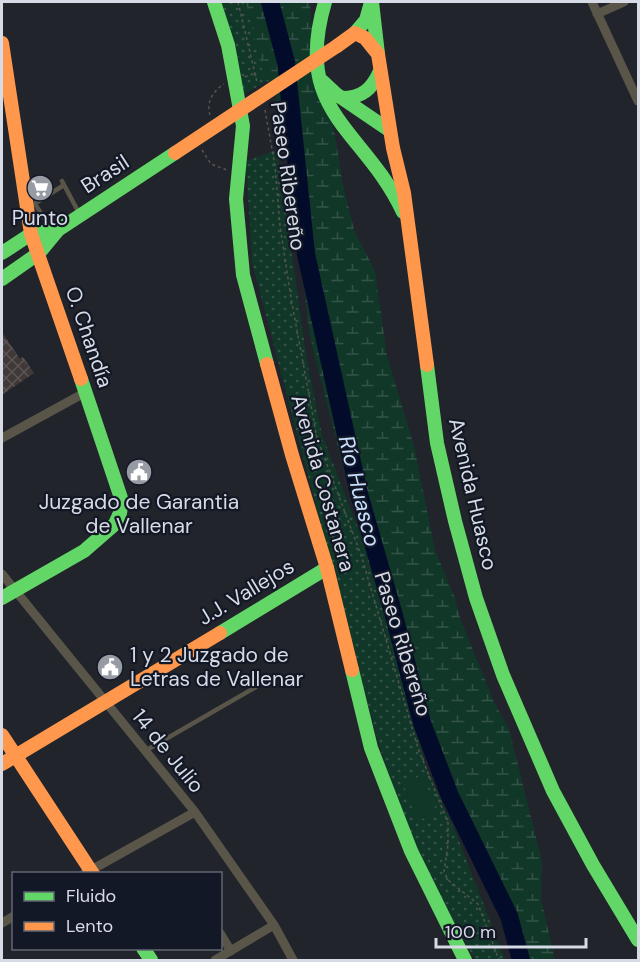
<svg xmlns="http://www.w3.org/2000/svg" width="640" height="962" viewBox="0 0 640 962" font-family="'DM Sans',sans-serif">
<style>
.green{fill:url(#green-dots)}
.wetland{fill:url(#wetland-marsh)}
.pitch{fill:#113728}
.lines{fill:none;stroke-linecap:round;stroke-linejoin:round}
.river{stroke:#030b2a;stroke-width:18}
.building{fill:url(#building-cross-hatch)}
.path{stroke:#57544e;stroke-width:1.5;stroke-dasharray:3 3;stroke-linecap:butt}
.lane{stroke:#5a5549;stroke-width:4.5}
.street{stroke:#5a5549;stroke-width:9}
.fast{stroke:#63d668;stroke-width:14}
.slow{stroke:#ff974d;stroke-width:14}
.slow-bridge{stroke:#ff974d;stroke-width:14}
.labels{text-anchor:middle;stroke-width:4.5;stroke-linejoin:round;paint-order:stroke}
.street-label{font-size:21px;fill:#d6dbe5;stroke:#131826}
.poi-label{font-size:21px;fill:#d6dbe5;stroke:#131826}
.water-label{font-size:22px;font-style:italic;fill:#c9e0ff;stroke:#131826}
</style>
<defs>
<pattern id="green-dots" width="8" height="8" patternUnits="userSpaceOnUse" patternTransform="scale(1.5)"><rect width="8" height="8" fill="#113728"/><path d="M2 2h.1M6 6h.1" fill="none" stroke="#335347" stroke-width="1.8" stroke-linecap="round"/></pattern>
<pattern id="wetland-marsh" width="20" height="14" patternUnits="userSpaceOnUse" patternTransform="scale(1.5)"><rect width="20" height="14" fill="#113728"/><path d="M1 5h8M5 5V1M11 12h8M15 12V8" fill="none" stroke="#335347"/></pattern>
<pattern id="building-cross-hatch" width="8" height="8" patternUnits="userSpaceOnUse" patternTransform="scale(1.5)"><rect width="8" height="8" fill="#413838"/><path d="M0 0l8 8M0 8l8-8" fill="none" stroke="#5c5455"/></pattern>
</defs>
<rect width="100%" height="100%" fill="#21242b"/>
<!-- green -->
<path class="green" d="M220,2h32l23,74 -32,19z
M277,150l30,211 15,74 49,127 19,59 27,113 9,32 30,67 49,127h-30l-58,-109 -38,-105 -127,-484 -6,-101z"/>
<!-- wetland -->
<path class="wetland" d="M246,2h64l3,49 22,84 7,45 12,50 21,41 12,85 27,90 21,104 20,48 5,20 34,84 15,27 33,132 -1,38 14,61h-43l-20,-73 -39,-95 -23,-48 -51,-148 10,-10 -23,-77 -13,-4 -43,-168 -18,-151 -14,-69 -2,-28 -12,-10z"/>
<!-- pitch -->
<path class="pitch" d="M423,775l14,38 -20,8 -14,-38z"/>
<g class="lines">
<!-- river -->
<path class="river" d="M270,2l16,60 20,192 53,240 34,118 29,111 28,73 59,120 12,44"/>
</g>
<!-- building -->
<path class="building" d="M2,332l18,27 3,-2 11,16 -32,22z"/>
<g class="lines">
<!-- path -->
<path class="path" d="M238,2l19,80
M245,77l10,-4
M265,110l10,56 5,60 11,72 26,140 44,117 57,193 30,75v22l-4,27 4,8 30,24 21,56
M210,115c-4,-13 3,-24 14,-31
M202,150l9,14 16,6"/>
<!-- lane -->
<path class="lane" d="M62,181l17,32
M34,204l30,-19
M35,204l11,17 9,2
M145,751l111,-64"/>
<!-- street -->
<path class="street" d="M592,2l46,99
M597,14l27,-12
M2,438l84,-46
M2,574l193,238 79,113 19,35
M84,874l111,-62
M2,923l12,-7
M220,933l11,18
M215,960l59,-35"/>
<!-- fast -->
<path class="fast" d="M214,2l14,43 15,81 -7,73 7,76 24,89
M325,2c-33,112 39,126 78,210
M372,2l6,52
M355,33l11,-13 5,-18
M322,81l14,13 53,36
M342,98c20,0 30,-9 38,-27
M2,253l29,-19 27,-4
M2,279l37,-26 19,-23 117,-77
M427,365l10,78 18,78 21,77 27,77 50,116 40,74 45,75
M2,598l82,-47 31,-27 5,-11 2,-12 -41,-122
M220,633l107,-65
M352,670l19,78 40,103 54,109
M143,948l8,12"/>
<!-- slow -->
<path class="slow" d="M2,43l29,191 50,145
M337,46l18,-13 10,5 13,16 15,94 11,45 23,172
M267,364l25,91 35,113 25,102
M2,735l91,139
M2,764l218,-131"/>
<!-- slow-bridge -->
<path class="slow-bridge" d="M175,153l162,-107"/>
</g>
<!-- icons -->
<defs>
<symbol id="supermarket-disc" viewBox="-11 -11 22 22"><circle r="9.5" fill="#979ba4" stroke="#131826"/><path d="M-6-5.5h2.5l.6 2H6L4.5 2H-2.5L-4.4-4H-6ZM-1.5 3.2a1.3 1.3 0 1 0 .1 0ZM3 3.2a1.3 1.3 0 1 0 .1 0Z" fill="#fff"/></symbol>
<symbol id="civic-disc" viewBox="-11 -11 22 22"><circle r="9.5" fill="#979ba4" stroke="#131826"/><path d="M-.6-6.5H3V-4.5H.6V-3L4-1V1h2V6H-6V1h2V-1L-.6-3ZM-1.2 2.5V6h2.4V2.5Z" fill="#fff"/></symbol>
</defs>
<g fill-rule="evenodd">
<use href="#supermarket-disc" x="25" y="173" width="30" height="30"/>
<use href="#civic-disc" x="124" y="457" width="30" height="30"/>
<use href="#civic-disc" x="95" y="652" width="30" height="30"/>
</g>
<g class="labels">
<!-- street labels -->
<g class="street-label">
<text transform="translate(105 174) rotate(-33)" y="7">Brasil</text>
<text transform="translate(288 176) rotate(82)" y="7">Paseo Ribereño</text>
<text transform="translate(89 337) rotate(71)" y="7">O. Chandía</text>
<text transform="translate(323 483) rotate(74)" y="7">Avenida Costanera</text>
<text transform="translate(473 494) rotate(77)" y="7">Avenida Huasco</text>
<text transform="translate(246 592) rotate(-31)" y="7">J.J. Vallejos</text>
<text transform="translate(403 644) rotate(73)" y="7">Paseo Ribereño</text>
<text transform="translate(168 751) rotate(51)" y="7">14 de Julio</text>
</g>
<!-- poi labels -->
<g class="poi-label">
<text x="40" y="225">Punto</text>
<text x="139" y="509">Juzgado de Garantia<tspan x="139" dy="24">de Vallenar</tspan></text>
<text x="130" y="662" text-anchor="start">1 y 2 Juzgado de<tspan x="130" dy="24">Letras de Vallenar</tspan></text>
</g>
<!-- water labels -->
<g class="water-label">
<text transform="translate(360 491) rotate(76)" y="8">Río Huasco</text>
</g>
</g>
<!-- border -->
<rect width="640" height="962" fill="none" stroke="#d6dbe5" stroke-width="6"/>
<!-- legend -->
<rect x="12" y="872" width="210" height="78" fill="#131826" stroke="#616672" stroke-width="1.5"/>
<rect x="24" y="892" width="30" height="9" fill="#63d668" stroke="#616672" stroke-width="1.5"/>
<text x="66" y="902" font-size="18" fill="#d6dbe5">Fluido</text>
<rect x="24" y="922" width="30" height="9" fill="#ff974d" stroke="#616672" stroke-width="1.5"/>
<text x="66" y="932" font-size="18" fill="#d6dbe5">Lento</text>
<!-- scale -->
<path d="M436 938v9h150v-9" fill="none" stroke="#d6dbe5" stroke-width="3"/>
<text x="445" y="938" font-size="18" fill="#d6dbe5" stroke="#131826" stroke-width="4.5" paint-order="stroke">100 m</text>
</svg>
